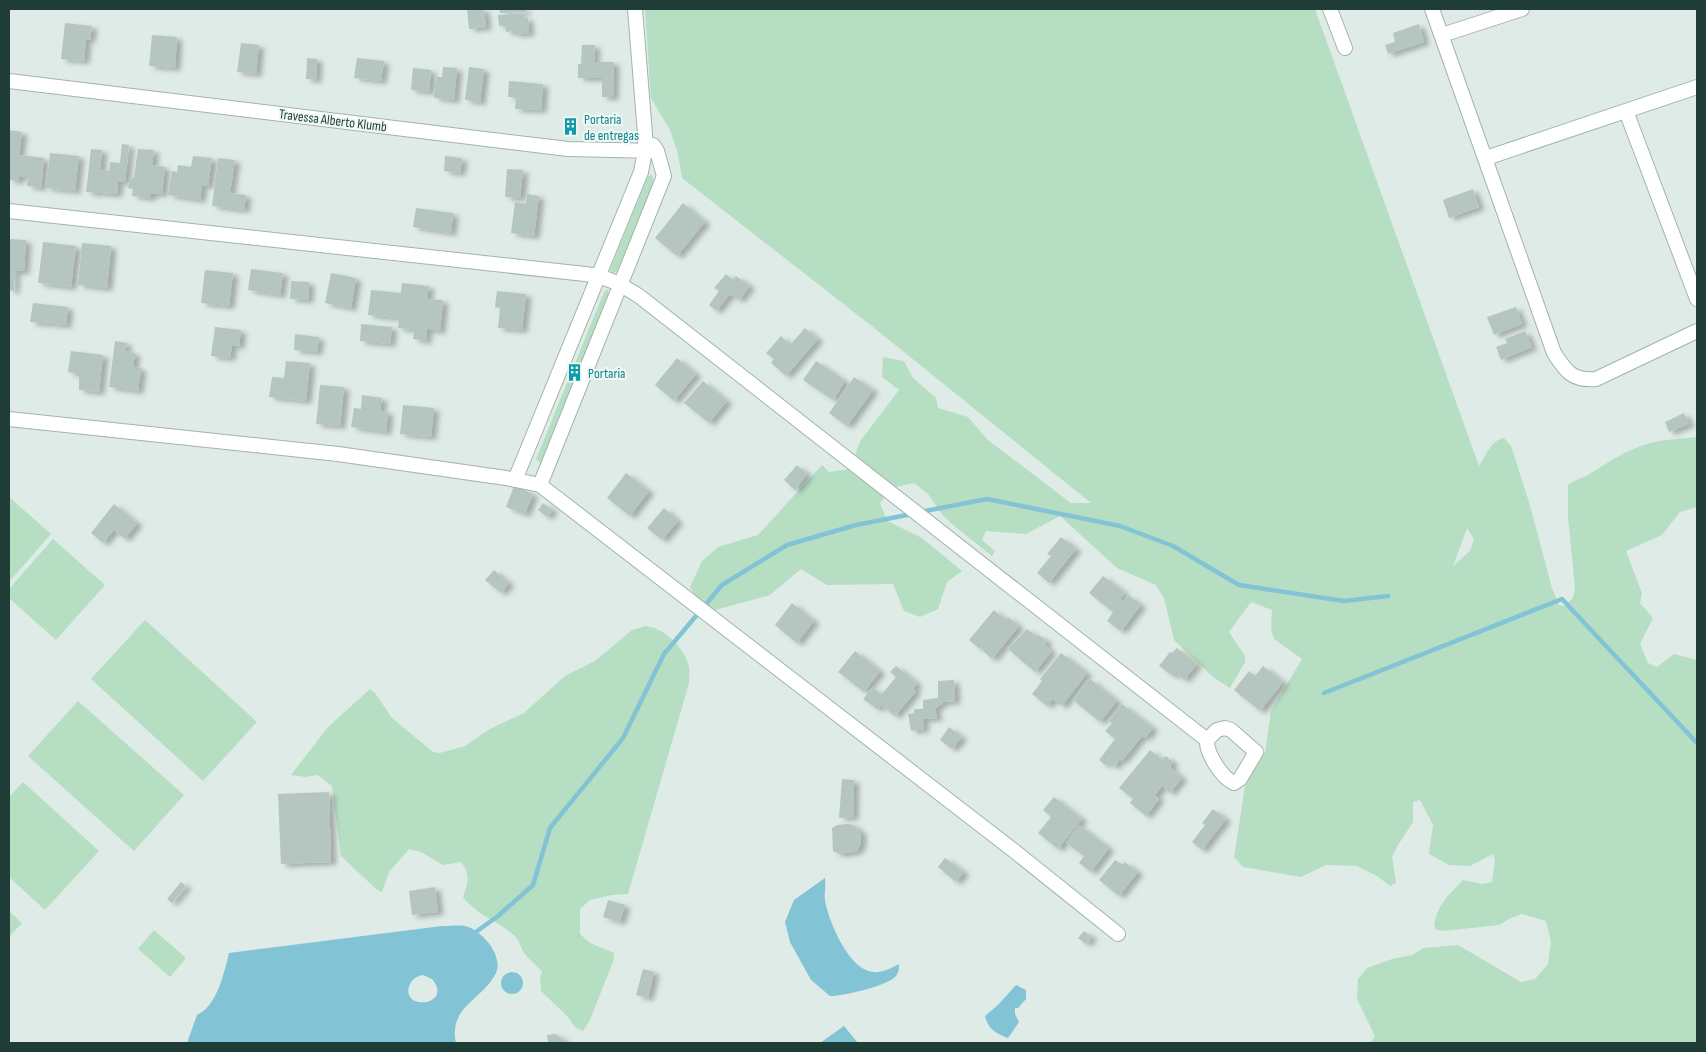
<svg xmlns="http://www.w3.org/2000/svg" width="1706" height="1052" viewBox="0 0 1706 1052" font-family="'Sofia Sans Condensed',sans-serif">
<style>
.green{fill:#b6dec3;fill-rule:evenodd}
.water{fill:#82c4d5;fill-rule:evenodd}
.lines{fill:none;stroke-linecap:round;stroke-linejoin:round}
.stream{stroke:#82c4d5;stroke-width:4.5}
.building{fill:#b4c6bf;filter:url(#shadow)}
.minor-casing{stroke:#a2b3ae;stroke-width:16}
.minor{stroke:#fff;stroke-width:14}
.labels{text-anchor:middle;stroke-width:4;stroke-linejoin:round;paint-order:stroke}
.culture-label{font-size:14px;fill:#0d838f;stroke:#eff8f4;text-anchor:start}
.street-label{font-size:14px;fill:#1f3c36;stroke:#eff8f4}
</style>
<defs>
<filter id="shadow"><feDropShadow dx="5.5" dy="3" stdDeviation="2.5" flood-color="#0004"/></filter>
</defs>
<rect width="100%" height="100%" fill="#dfebe6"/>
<!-- green -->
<path class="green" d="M645,9h670l164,457c6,-9 12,-26 25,-28l7,8 18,56 23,86 7,17 5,1 9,-8 2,-10 -7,-72v-31c7,-6 13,-6 20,-10 19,-12 38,-25 59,-31 16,-5 34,-5 50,-7v70l-17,5 -18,23 -36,16 16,42 -2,10 13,15 -13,26 8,19 9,4 17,-13 23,6v383h-327l5,-7 -18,-37 1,-20 9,-11 25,-9 20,-4 12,-7 34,-3 63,37 14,-3 13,-15 3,-22 -5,-21 -24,-7 -13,5 -10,6 -56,6 -6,-1 -3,-4c4,-23 14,-30 29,-46l19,4 10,-2 3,-22 -2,-6 -23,12 -21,-1 -20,-11 4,-29 -13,-25 -7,2v20l-15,23 -6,12 4,26 -6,3 -13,-10 -20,-10 -31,-1 -25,12 -58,-10 -9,-10 11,-71 20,-34 6,-41 31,-52 -28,-20 -3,-10 1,-19 -21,-8 -22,30 16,24v6l-15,26 -17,-11 -39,-37 -10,-42 -8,-13 -39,-17 -57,-52 -34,18 -40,-3 -4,9 13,11 -3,5 -39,-31 -12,-12 -13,-19 -14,-11 -23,5 -11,15 7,18 35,17 40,33 -15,11 -9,27 -18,8 -16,-6 -11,-27 -66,1 -26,-16 -31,26 -66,18 -14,-26 12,-26 16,-14 40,-12 64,-70 7,7 20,-3 12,-29 38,-50 -17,-13 1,-20 21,4 9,17 23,20 2,10 30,9 20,23 83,63h20l-218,-176 -191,-149 -4,-24 -8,-24 -19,-32zM1467,528l7,11 -4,12 -17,15z
M652,175l2,6 -35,90 -6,2 -3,-3 38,-94z
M608,289v8l-64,163 -4,3 -4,-4 68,-167z
M9,497l42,37 -42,48z
M53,539l52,46 -49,55 -47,-42v-9z
M145,620l112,102 -54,59 -112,-102z
M645,626c18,1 37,20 43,37 2,6 1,14 1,20l-61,211 -16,1 -22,5 -10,9v25l10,9 24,10v6l-24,61 -7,11 -7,-3 -9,-12 -26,-25 -1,-14 2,-6c-6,-5 -12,-11 -17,-17 -4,-5 -5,-12 -9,-17 -17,-16 -39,-21 -53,-40 5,-13 8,-23 -2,-35l-18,3 -22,-13 -12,-3 -20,23 -7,20 -6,-3 -35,-33 -9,-70 -14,-11 -12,2 -15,-2 37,-48 42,-38 5,4 17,25 41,34 7,1 25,-7 23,-16 36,-17 41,-37 30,-15 37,-31z
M78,701l106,94 -50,56 -106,-95z
M23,782l76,69 -54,59 -36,-33v-80z
M9,911l13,12 -13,14z
M154,930l32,28 -16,19 -32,-28z"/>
<!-- water -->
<path class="water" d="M825,878c1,8 -1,16 0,23 4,21 24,69 48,71 10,1 18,-4 26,-8 0,4 0,8 -3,12 -8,10 -53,20 -66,20l-19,-16 -21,-38 -5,-20 9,-22z
M442,926c7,0 16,-1 23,0 16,3 39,30 31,47 -13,27 -48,33 -40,70h-269l10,-28c20,-9 27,-42 32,-62zM423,975l9,4c23,27 -34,33 -22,5 3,-6 8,-8 13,-9z
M501 983a11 11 0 1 1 22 0a11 11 0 1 1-22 0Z
M1016,985l10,5v9l-8,9h-3v6l4,8 -11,16c-13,-5 -20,-9 -23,-22l13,-11z
M844,1026l14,17h-38z"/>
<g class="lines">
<!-- stream -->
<path class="stream" d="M920,512l67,-13 133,27 53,20 66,39 105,16 44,-5
M1324,693l238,-94 135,144
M473,934l25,-18 35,-31 17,-57 73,-90 41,-84 58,-69 65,-40 69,-20 56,-11"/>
</g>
<!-- building -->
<path class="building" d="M467,9h17l2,18 -17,2z
M499,9h27v3l-26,1z
M519,14v4h9l1,15 -15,1v-3l-8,1v-6h-7l-1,-11z
M65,23l27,3 -2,14 -4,-1 -2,22 -23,-2z
M1419,24l5,18 -36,12 -3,-9 10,-3 -2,-9z
M152,35l25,2 -2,31 -26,-2z
M241,43l18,2 -3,29 -19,-2z
M582,45h13l-1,17h20l-1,35h-11v-19h-24v-14h3z
M307,58l10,1 -1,21 -10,-1z
M357,58l27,3 -3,20 -27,-3z
M443,67l14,1 -3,32 -20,-2 2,-21h6z
M469,67l15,2 -4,33 -15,-2z
M413,68l18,2 -2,22 -18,-2z
M509,81l34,3 -2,26 -26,-1 1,-12h-8z
M9,130l13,2 -3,23 25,3 -3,30 -14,-2 1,-9 -9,-1 -1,5 -9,-1z
M122,144l7,1 -4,37 -7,-1 -1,13 -31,-2 5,-43 11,1 -2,20 9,1 1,-9 10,1z
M138,149l16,1 -2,15 13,2 -3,27 -11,-1v5l-19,-2 1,-7 -5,-1 2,-11 4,1z
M50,153l29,3 -4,35 -29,-3z
M193,156l19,2 -4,28 -6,-1 -2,15 -32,-5 4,-24 5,1 1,-7 13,2z
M445,156l17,2 -2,15 -16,-2z
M218,158l17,2 -5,33 16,2 -2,15 -32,-4z
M507,169l16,1 -3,28 -15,-1z
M1473,189l6,18 -30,11 -6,-18z
M527,194l12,2 -5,40 -23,-3 4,-31 11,2z
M683,203l22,19 -28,34 -22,-18z
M416,208l37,5 -2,20 -38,-6z
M9,239l17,1 -2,31h-9l-1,20 -5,-1z
M43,242l33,4 -5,41 -33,-4z
M82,243l29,3 -4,42 -29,-3z
M251,269l32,4 -3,22 -32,-5z
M205,270l28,3 -4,33 -28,-3z
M331,273l25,5 -5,30 -26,-5z
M726,274l7,6 3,-4 14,10 -11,14 -9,-6 -14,17 -7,-6 10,-14 -5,-3z
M291,281l18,1 -1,18 -18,-1z
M402,283l27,3 -2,13 16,1 -3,31 -13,-2 -1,12 -13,-2 1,-9 -16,-2 1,-10 -31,-3 3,-25 30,3z
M497,291l29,3 -4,36 -24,-2 2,-20 -5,-1z
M33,303l35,4 -2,18 -36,-3z
M1516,307l6,17 -28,11 -7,-18z
M361,324l31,3 -2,17 -30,-3z
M215,327l26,3 -2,16 -7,-1 -2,13 -19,-2z
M805,328l13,11 -32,37 -15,-13 3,-4 -8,-6 15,-17 9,9z
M1525,331l7,16 -31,13 -5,-13 11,-4 -2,-4z
M295,334l24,3 -2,15 -23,-2z
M115,341l12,2 -2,8 10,2 -2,14 8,1 -3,23 -29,-4z
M71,351l32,4 -4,37 -20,-2v-16l-11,-2z
M677,358l19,16 -22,27 -19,-16z
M286,361l24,2 -4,38 -37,-4 3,-20 12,1z
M816,361l29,20 -12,19 -30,-20z
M574,368l5,1 -4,10 -5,-2z
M854,377l19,13 -26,36 -18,-13z
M703,381l24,20 -18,22 -25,-20z
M320,385l24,2 -4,39 -24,-2z
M362,395l20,3 -2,13 8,1 -2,20 -35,-5 3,-19 7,1z
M403,405l31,3 -3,29 -31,-3z
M1684,413l5,11 -20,8 -4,-10z
M797,465l10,9 -12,16 -11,-10z
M626,473l23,18 -19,25 -23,-18z
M514,486l19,8 -8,20 -19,-7z
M543,503l10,7 -6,7 -9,-7z
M114,504l23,19 -12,16 -11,-9 -11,13 -12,-10z
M664,508l14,13 -16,19 -15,-12z
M1061,537l15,12 -27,34 -12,-10 14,-17 -4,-2z
M494,570l15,13 -8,10 -16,-13z
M1103,576l22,17 -5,6 3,2 5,-6 13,10 -20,26 -14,-10 6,-9 -24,-19z
M792,603l22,18 -17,22 -22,-18z
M994,610l11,10 3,-3 11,9 -27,33 -9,-8 3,-3 -3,-3 -3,4 -11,-9z
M1027,629l10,8 2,-2 8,6 -3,2 7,9 -16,20 -27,-23z
M1177,648l20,16 -13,16 -7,-6h-3l-1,2 -14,-10 11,-14 2,1z
M855,651l25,20 -16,21 -26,-20z
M1061,653l26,20 -25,33 -9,-7 -6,7 -15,-12 10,-13 -2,-2z
M896,666l21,17 -4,6 3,2 -21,25 -14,-11 -4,4 -14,-10 10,-12 8,8 15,-18 -6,-5z
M1263,666l20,16 -23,29 -26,-21 15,-19 6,5z
M1090,679l27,22 -17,21 -27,-22z
M954,680l1,21 -12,1 -8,7 2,9 -14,1 1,10 -13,2 -3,-17 6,-1v-4h9v-9l15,-2v-17z
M1122,704l31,24 -8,10 -3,-2 -20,25 -2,-2 -6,8 -6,-5 -3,3 -6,-5 16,-21 -10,-8 7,-8 -3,-2z
M949,727l13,10 -10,12 -12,-9z
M1150,750l12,10 4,-4 7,6 -3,5 12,11 -12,15 -8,-7 -7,9 4,4 -13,17 -16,-13 3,-4 -14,-11z
M842,779l12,1 -1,37 -14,1z
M329,792l2,70 -50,2 -3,-70z
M1054,797l28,22 -24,30 -20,-16 13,-16 -8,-7z
M1213,809l13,10 -24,31 -10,-8 13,-17 -3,-2z
M848,824l6,1 7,7v11l-4,8 -17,3 -7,-3 -1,-23 5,-3z
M1079,825l30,23 -18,24 -12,-9 5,-7 -18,-13z
M945,858l19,14 -8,10 -18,-15z
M1115,860l8,5 2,-3 13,10 -19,24 -20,-16z
M181,882l5,4 -14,17 -5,-4z
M435,887l3,25 -26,3 -3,-24z
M608,900l17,5 -5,17 -17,-5z
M1084,931l8,6 -6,7 -8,-6z
M643,969l11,3 -6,26 -12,-3z
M556,1034l11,9h-19l-1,-8z"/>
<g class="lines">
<defs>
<path id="minor" d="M1330,9l15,39
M1432,9l122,344c12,19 19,28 42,26l101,-48
M1442,35l80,-26
M9,81l559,68 89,2
M1626,111l71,188
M1486,158l211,-71
M9,211l576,63c21,2 37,11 54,22l568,444
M9,419l329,35 168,24 34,7 473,365 105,84
M515,480l126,-308 4,-21v-17l-10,-125
M540,485l124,-309 -7,-25 -4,-6
M1225,728l6,2 25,22 -16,27 -6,4c-12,-5 -28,-30 -27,-43l10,-10z"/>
</defs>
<!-- minor casing -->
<use href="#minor" class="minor-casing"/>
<!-- minor -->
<use href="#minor" class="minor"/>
</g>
<!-- icons -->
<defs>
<symbol id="building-bare" viewBox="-9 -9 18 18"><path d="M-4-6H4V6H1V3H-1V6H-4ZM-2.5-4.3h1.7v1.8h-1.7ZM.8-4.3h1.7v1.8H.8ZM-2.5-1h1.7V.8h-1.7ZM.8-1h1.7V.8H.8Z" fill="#0f9aa8" stroke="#eff8f4" stroke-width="2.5" paint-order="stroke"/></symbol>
</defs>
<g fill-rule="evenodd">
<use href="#building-bare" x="558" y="114" width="25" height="25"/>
<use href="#building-bare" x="562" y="360" width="25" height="25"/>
</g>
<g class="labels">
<!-- culture labels -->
<g class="culture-label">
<text x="584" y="124">Portaria<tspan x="584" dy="16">de entregas</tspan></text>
<text x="588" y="378">Portaria</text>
</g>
<!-- street labels -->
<g class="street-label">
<text transform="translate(333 120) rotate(7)" y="5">Travessa Alberto Klumb</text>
</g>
</g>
<!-- border -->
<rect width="1706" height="1052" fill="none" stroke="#1f3c36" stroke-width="20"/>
</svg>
